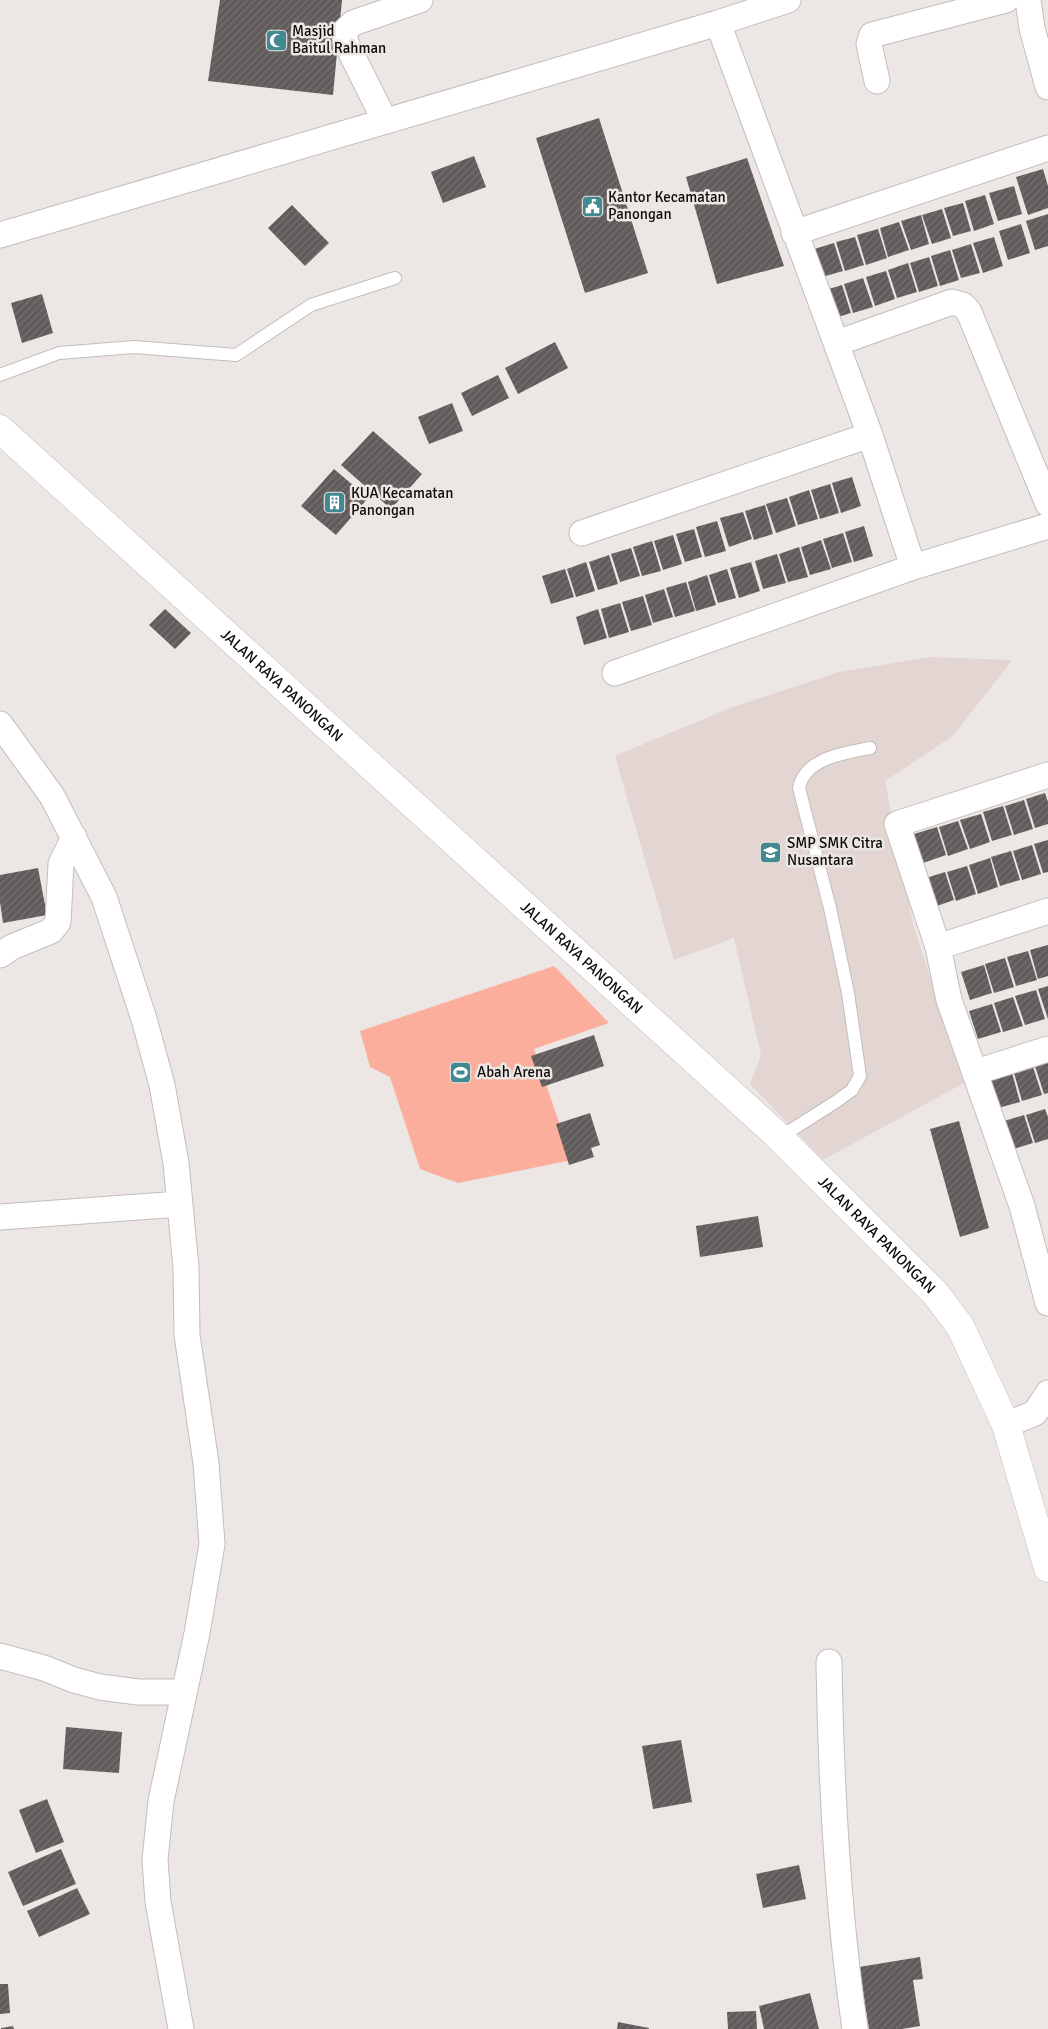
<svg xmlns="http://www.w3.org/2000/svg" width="1048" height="2029" viewBox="0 0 1048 2029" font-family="Signika,sans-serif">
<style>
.built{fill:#e3d5d2}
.grass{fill:#fcae9d}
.building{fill:url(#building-hatch)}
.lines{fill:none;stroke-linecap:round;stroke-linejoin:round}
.service-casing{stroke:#c3bebc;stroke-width:14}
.minor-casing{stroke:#c3bebc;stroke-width:27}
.secondary-casing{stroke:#c3bebc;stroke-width:29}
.service{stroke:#fff;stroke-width:12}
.minor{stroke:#fff;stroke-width:25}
.secondary{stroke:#fff;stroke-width:28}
.labels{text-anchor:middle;stroke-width:5;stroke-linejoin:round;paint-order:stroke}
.poi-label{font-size:15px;fill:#0e0c0b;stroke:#ece6e4;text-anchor:start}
.street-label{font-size:15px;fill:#0e0c0b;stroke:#ece6e4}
</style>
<defs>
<pattern id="building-hatch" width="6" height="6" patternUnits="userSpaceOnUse" patternTransform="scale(1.25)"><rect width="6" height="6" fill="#615c5b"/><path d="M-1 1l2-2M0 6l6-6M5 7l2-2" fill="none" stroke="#767272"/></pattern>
</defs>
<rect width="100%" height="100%" fill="#ece6e4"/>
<!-- built -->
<path class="built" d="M930,657l82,3 -59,76 -68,45 28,143 51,159 -141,77 -73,-76 11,-29 -27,-117 -60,22 -59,-204 115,-48 109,-36z"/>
<!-- grass -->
<path class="grass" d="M554,966l55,57 -75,26 38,111 -114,23 -38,-14 -30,-92 -20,-10 -10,-36z"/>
<!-- building -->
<path class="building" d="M220,0h122l-9,95 -125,-14z
M599,118l49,155 -63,20 -49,-155z
M474,156l12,31 -43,16 -12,-31z
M747,158l37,108 -67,18 -31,-107z
M1043,169l5,17v22l-20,7 -12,-38z
M1014,186l8,28 -24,7 -9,-28z
M985,195l9,29 -20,7 -9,-30z
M963,203l8,28 -18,5 -9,-28z
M292,205l37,38 -24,23 -37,-38z
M942,209l9,29 -19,6 -10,-29z
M1048,214v32l-13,4 -9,-29z
M921,215l8,29 -18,6 -10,-29z
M899,222l10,28 -21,7 -8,-29z
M1021,224l9,29 -22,7 -9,-29z
M878,229l9,29 -21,7 -9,-30z
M855,237l9,28 -19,6 -9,-29z
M994,237l9,29 -20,7 -10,-30z
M834,243l9,28 -24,7 -8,-28z
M971,244l9,29 -19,5 -9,-28z
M950,250l9,30 -19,6 -9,-30z
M929,257l9,29 -19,6 -9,-29z
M908,263l9,29 -20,6 -9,-28z
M886,271l9,28 -20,7 -9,-29z
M863,278l10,29 -20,6 -9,-29z
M842,285l9,28 -23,7 -9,-28z
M42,294l11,39 -31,10 -11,-40z
M555,342l13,26 -50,26 -13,-26z
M498,375l11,23 -37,18 -11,-23z
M452,403l11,28 -34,13 -11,-27z
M373,431l49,43 -31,35 -50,-44z
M334,469l34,29 -32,37 -35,-29z
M852,477l9,29 -20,7 -9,-30z
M830,484l9,29 -19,6 -9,-29z
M809,490l9,29 -20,6 -9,-28z
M787,498l9,28 -20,7 -10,-29z
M765,505l8,29 -19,6 -9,-29z
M743,512l9,27 -23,8 -9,-29z
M717,521l9,30 -21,6 -9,-30z
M864,526l9,30 -19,6 -9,-30z
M694,529l8,28 -17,5 -9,-28z
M843,533l9,29 -20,6 -9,-29z
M673,535l9,29 -19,6 -9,-29z
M821,540l10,29 -21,6 -9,-28z
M652,541l9,30 -19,5 -9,-29z
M799,547l9,30 -20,5 -9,-28z
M631,548l9,28 -20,6 -9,-28z
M777,554l9,29 -23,6 -8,-28z
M609,555l9,29 -20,6 -9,-28z
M586,562l9,29 -19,6 -9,-28z
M751,562l9,29 -21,7 -9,-30z
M565,569l9,28 -23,7 -9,-28z
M727,569l9,29 -18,5 -9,-28z
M707,575l9,30 -20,6 -8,-29z
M686,582l9,29 -20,6 -9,-29z
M664,589l9,28 -20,6 -8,-28z
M643,596l9,29 -21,6 -9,-29z
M620,603l9,29 -20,6 -8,-29z
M165,609l26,24 -16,16 -26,-24z
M598,609l9,29 -23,7 -8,-28z
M1045,793l3,9v22l-13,4 -9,-29z
M1024,800l9,29 -19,6 -9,-29z
M1003,806l9,29 -20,6 -9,-29z
M981,814l9,28 -20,7 -10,-29z
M958,821l10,28 -20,7 -9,-29z
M937,827l9,28 -23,8 -9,-29z
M1048,840v32l-5,1 -9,-29z
M1032,845l9,29 -19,6 -9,-29z
M1011,851l9,29 -20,6 -9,-29z
M990,858l8,29 -20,7 -9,-29z
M967,866l9,28 -20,7 -9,-29z
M38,868l9,47 -44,8 -3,-21v-27z
M945,872l9,28 -23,8 -8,-29z
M1048,945v31l-10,3 -8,-29z
M1028,951l9,29 -21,6 -9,-29z
M1005,958l9,29 -20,6 -9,-29z
M984,965l8,28 -22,7 -9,-28z
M1048,986v33l-10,-30z
M1036,990l9,29 -20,6 -10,-29z
M1013,997l10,29 -20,6 -9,-29z
M992,1004l9,28 -23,7 -9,-28z
M594,1035l10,31 -62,21 -11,-31z
M1048,1062v31l-4,1 -9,-28z
M1033,1067l9,28 -20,6 -8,-28z
M1012,1073l8,29 -22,6 -10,-28z
M1045,1109l3,8v22l-13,4 -9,-28z
M590,1113l10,32 -9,3 3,9 -25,8 -13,-41z
M1024,1115l9,28 -23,7 -9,-28z
M959,1121l30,107 -29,9 -30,-108z
M758,1216l5,31 -63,10 -4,-31z
M66,1727l56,5 -3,41 -56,-4z
M681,1740l11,62 -39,7 -11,-63z
M47,1799l17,43 -28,11 -17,-43z
M61,1849l15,35 -53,22 -15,-34z
M799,1865l7,34 -43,9 -7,-34z
M77,1888l13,26 -51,23 -12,-26z
M920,1957l3,22 -10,1 7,46 -18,3h-33l-10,-62z
M0,1984h8l2,29 -10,1z
M810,1993l9,36h-55l-5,-23z
M756,2011l1,18h-29l-1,-17z
M618,2022l31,6v1h-32z
M13,2026l1,3h-13v-1z"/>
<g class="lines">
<defs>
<path id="service" d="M0,375l59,-22 75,-6 102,8 75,-50 84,-27
M777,1135l16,-6 44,-28 15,-11 8,-14 -12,-83 -18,-85 -31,-120c6,-30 45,-35 71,-40"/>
<path id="minor" d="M1028,0l4,28 16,59
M718,23l152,412 43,132
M877,81l-8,-37 3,-9 134,-35
M385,121l-39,-78 -2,-11 9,-9 67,-23
M794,233l254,-85
M0,235l718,-212 70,-23
M837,343l115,-41 11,3 6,7 79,192
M582,533l288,-98
M615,673l298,-106 135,-41
M0,724l52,72 52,101 40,122 18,66 14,78 10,104 1,68 19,128 6,81 -15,89 -36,168 -6,59 3,42 23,127
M1048,911l-110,36 11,53 73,206 26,97
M938,947l-41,-123 151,-49
M0,955l12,-8 39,-16 7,-9 3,-58 13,-27
M976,1072l72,-23
M0,1217l180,-13
M1006,1425l29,-12 13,-20
M0,1656l44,12 30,12 26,7 38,5h46
M829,1662c2,122 8,246 26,367"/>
<g id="secondary">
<path id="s1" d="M0,429l777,706 158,158 25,33 46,99 42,143"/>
</g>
</defs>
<!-- service casing -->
<use href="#service" class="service-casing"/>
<!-- minor casing -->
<use href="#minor" class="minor-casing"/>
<!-- secondary casing -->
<use href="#secondary" class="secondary-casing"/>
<!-- service -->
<use href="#service" class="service"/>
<!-- minor -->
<use href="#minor" class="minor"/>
<!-- secondary -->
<use href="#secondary" class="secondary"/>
</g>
<!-- icons -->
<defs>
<symbol id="mosque-square" viewBox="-11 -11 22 22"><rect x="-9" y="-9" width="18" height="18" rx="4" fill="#428992" stroke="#ece6e4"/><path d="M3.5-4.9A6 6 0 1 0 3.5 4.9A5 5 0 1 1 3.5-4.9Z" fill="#fff"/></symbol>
<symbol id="civic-square" viewBox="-11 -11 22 22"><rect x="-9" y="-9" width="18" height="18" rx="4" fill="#428992" stroke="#ece6e4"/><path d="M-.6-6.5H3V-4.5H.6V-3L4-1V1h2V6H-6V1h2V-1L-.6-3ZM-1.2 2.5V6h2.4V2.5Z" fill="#fff"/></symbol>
<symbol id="building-square" viewBox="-11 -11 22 22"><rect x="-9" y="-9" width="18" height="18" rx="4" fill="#428992" stroke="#ece6e4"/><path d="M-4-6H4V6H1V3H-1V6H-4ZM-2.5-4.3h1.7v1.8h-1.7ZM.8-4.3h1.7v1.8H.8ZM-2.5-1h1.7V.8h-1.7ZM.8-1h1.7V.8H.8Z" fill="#fff"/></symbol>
<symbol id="school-square" viewBox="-11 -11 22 22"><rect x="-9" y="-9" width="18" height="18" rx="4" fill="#428992" stroke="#ece6e4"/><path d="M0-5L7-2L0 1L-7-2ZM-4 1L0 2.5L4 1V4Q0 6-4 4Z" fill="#fff"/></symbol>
<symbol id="stadium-square" viewBox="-11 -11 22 22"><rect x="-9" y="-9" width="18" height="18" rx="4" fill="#428992" stroke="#ece6e4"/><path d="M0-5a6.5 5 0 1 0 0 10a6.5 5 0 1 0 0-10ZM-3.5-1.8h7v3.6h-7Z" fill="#fff"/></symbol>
</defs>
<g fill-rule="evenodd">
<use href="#mosque-square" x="264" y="28" width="25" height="25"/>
<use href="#civic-square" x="580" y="194" width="25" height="25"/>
<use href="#building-square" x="322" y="490" width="25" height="25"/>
<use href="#school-square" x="758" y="840" width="25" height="25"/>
<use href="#stadium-square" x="448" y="1060" width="25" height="25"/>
</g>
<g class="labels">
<!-- poi labels -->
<g class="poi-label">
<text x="292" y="36">Masjid<tspan x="292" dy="17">Baitul Rahman</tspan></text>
<text x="608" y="202">Kantor Kecamatan<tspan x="608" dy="17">Panongan</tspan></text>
<text x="351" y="498">KUA Kecamatan<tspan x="351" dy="17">Panongan</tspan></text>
<text x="787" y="848">SMP SMK Citra<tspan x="787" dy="17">Nusantara</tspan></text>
<text x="477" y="1077">Abah Arena</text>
</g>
<!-- street labels -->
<g class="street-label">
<text dy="5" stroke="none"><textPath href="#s1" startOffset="381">JALAN RAYA PANONGAN</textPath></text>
<text dy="5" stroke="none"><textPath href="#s1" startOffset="786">JALAN RAYA PANONGAN</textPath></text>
<text dy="5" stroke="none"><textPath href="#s1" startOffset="1191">JALAN RAYA PANONGAN</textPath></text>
</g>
</g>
</svg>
